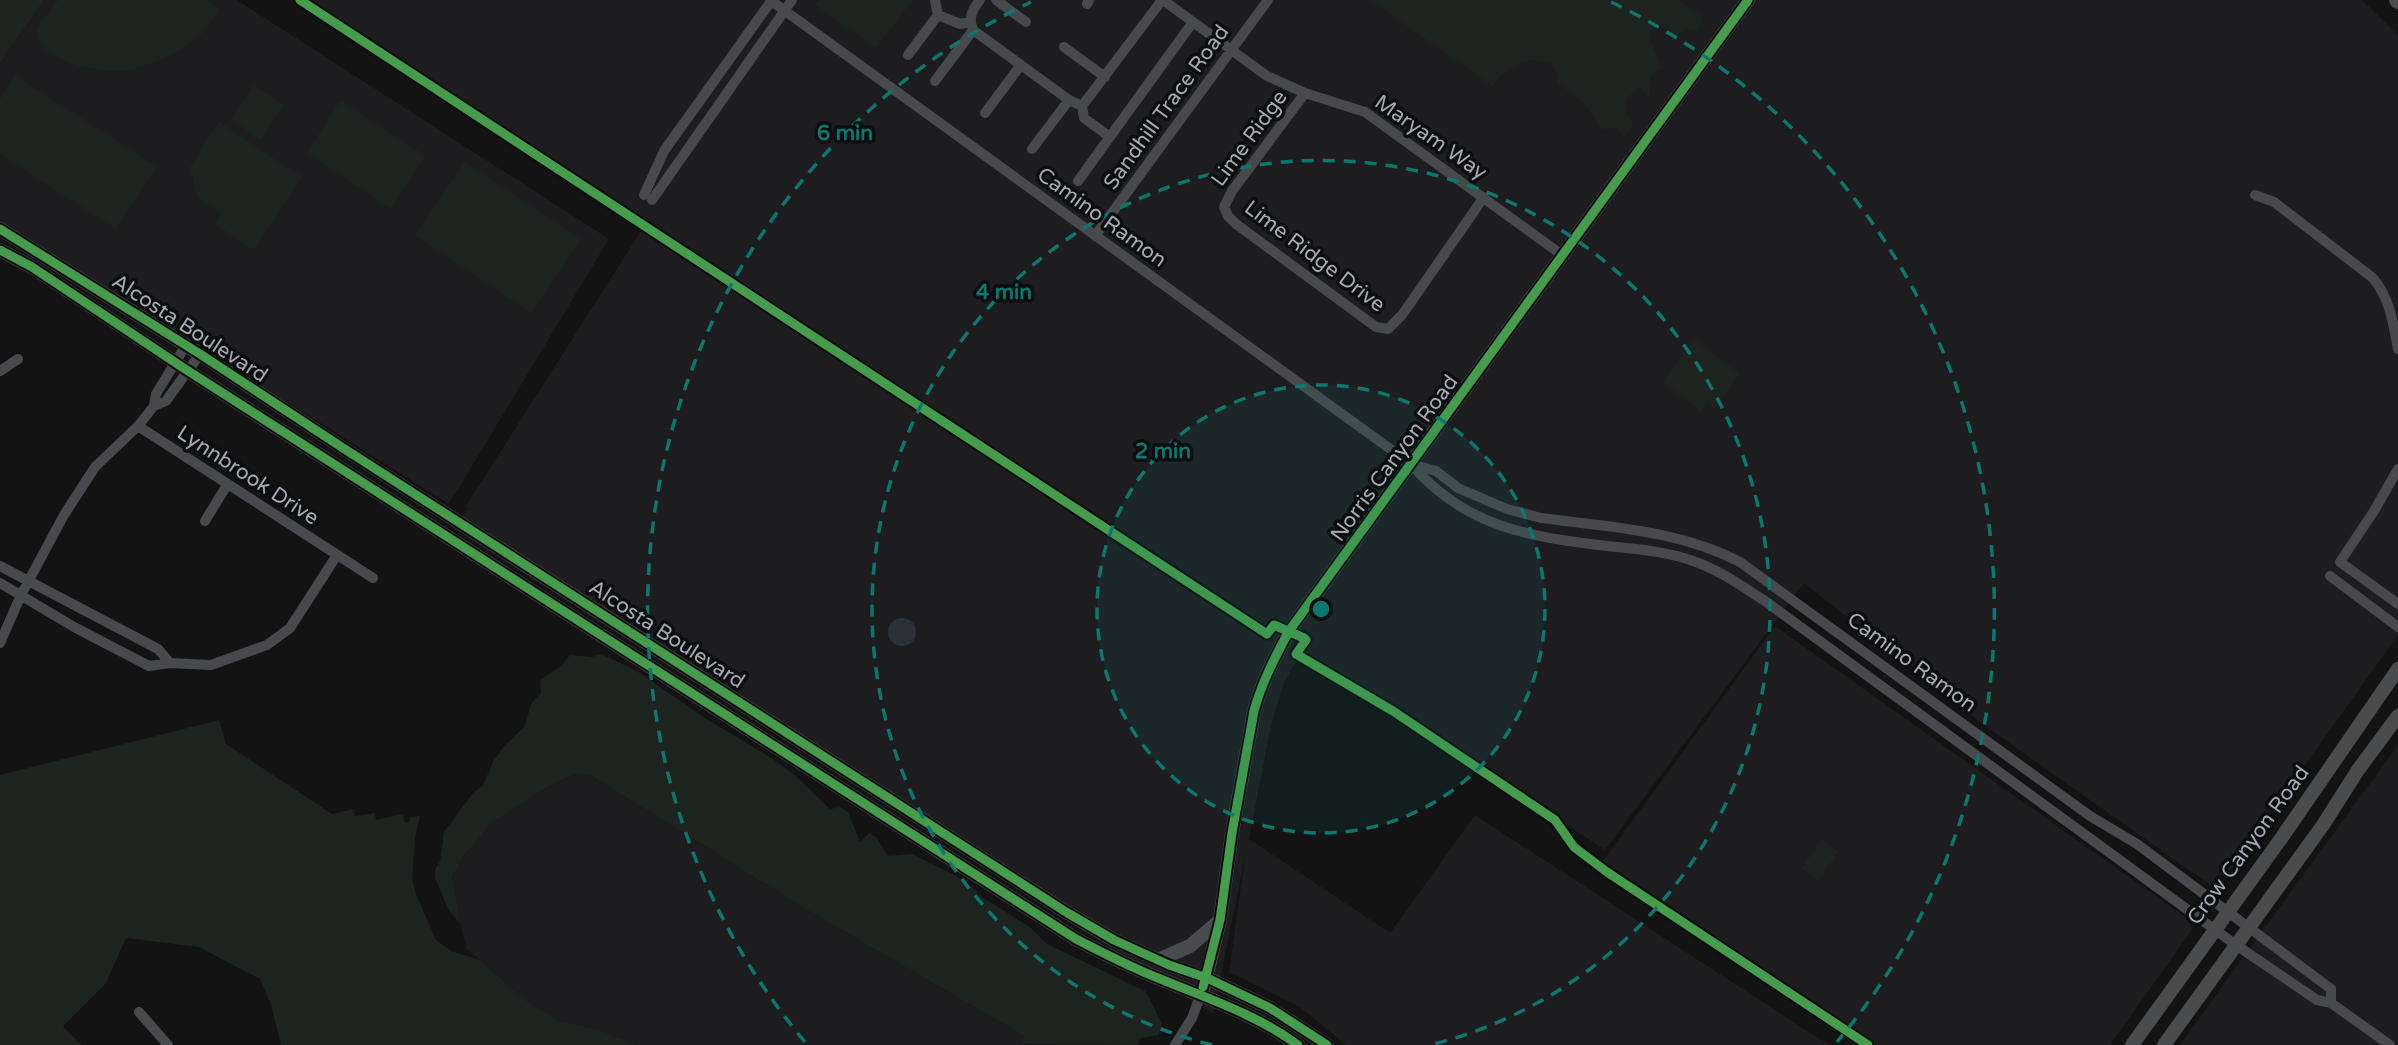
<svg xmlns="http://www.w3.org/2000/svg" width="2398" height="1045" viewBox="0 0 2398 1045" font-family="'Varela Round',sans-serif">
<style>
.built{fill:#1d1d1f}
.green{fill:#1d231e}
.water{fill:#2b3237}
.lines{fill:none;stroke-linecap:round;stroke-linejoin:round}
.minor{stroke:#47494c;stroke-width:10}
.major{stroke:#4a4b4d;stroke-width:14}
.highway{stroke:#4a4b4d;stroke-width:16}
.cycleway-casing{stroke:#0d0e0f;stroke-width:13}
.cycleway{stroke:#469c4c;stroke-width:9}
.ring{fill:none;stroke:#0f766e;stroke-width:3.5;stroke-dasharray:12 9}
.labels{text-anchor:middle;stroke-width:7;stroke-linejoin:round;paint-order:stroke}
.street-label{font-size:21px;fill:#a5aab3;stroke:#0d0e0f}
.centre{fill:#0f766e;stroke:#0d0e0f;stroke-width:3.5}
.ring-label{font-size:21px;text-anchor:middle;font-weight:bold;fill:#0f766e;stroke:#0d0e0f;stroke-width:7;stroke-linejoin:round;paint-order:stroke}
</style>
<rect width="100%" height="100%" fill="#131313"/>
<!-- built -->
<path class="built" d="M44,0h193l372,239 -160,265 -449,-283v-157z
M292,0h2070l36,35v600l-182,254 -235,-166 -177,-140 -199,267 -303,-199 -18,32 -13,42 -22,114 141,94 85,-118 354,230h-483l-45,-37 -72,-36 16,-115 -32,157 -759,-485 14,-21 -2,-2 175,-275z
M1775,626l413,293 4,11 -82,115h-234l-273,-184z
M2398,745v300h-218l59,-82z
M576,774l14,1 217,135 217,126 -2,9h-384l-38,-15 -42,-10 -31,-19 -60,-52 -12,-45 -3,-27 12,-21 29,-34 62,-39z"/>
<!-- green -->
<path class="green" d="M0,0h44l-44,64z
M58,0h148l12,8c-7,32 -65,59 -95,63 -21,2 -90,-10 -86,-40 2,-10 15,-22 21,-31z
M819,0h94l-37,48 -61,-43z
M1370,0h310l22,17 -4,15 -13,-4 -10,9 -9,-12 -9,-2 -7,15 12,31 -11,6 -2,25 -9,-12 -11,8 -5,13 10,15 -10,13 -7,-9 -13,2c-8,-6 -8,-11 -14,-18 -8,-12 -24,-21 -33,-31l2,-6 -8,-12c-31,-7 -39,1 -59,23z
M15,75l142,92 -41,62 -116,-75v-55z
M254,85l30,20 -23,35 -30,-21z
M341,100l85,56 -35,53 -85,-56z
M219,122l83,55 -48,73 -39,-26 7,-10 -25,-16 -7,-31z
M465,162l116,78 -50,73 -116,-78z
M1694,339l46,35 -25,35 -8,-6 -6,8 -39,-29z
M601,654l36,17 68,47 65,39 26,19 34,33 10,-2 8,5 12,30 9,-9 7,4 12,19 24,-2 44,22 21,15 5,6 48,30 17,17 98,47c7,9 10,22 17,32l-3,12 -18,3 -4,7 -115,-1 2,-8 -217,-126 -217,-135 -14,-1 -21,9 -62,39 -29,34 -12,21 8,46 -11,-12 -14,-33v-9l5,-7 4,-30 29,-39 10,-8 11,-25 11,-15 19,-18 8,-25 9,-9 -1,-13 21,-14 9,-11 22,2z
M219,720l7,24 106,70 22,-5 1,7 20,-3 1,7 27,-6 2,9 5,-1v-5l10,-1 -5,22 -3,41 4,15 20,46 15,11 29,9 47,41 31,19 42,10 38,15h-357l-10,-40 -11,-26 -61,-32 -73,-9 -20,45 -43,43 18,19h-81v-270z
M1822,839l17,12 -21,30 -17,-12z"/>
<!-- water -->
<path class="water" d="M888 632a14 14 0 1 1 28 0a14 14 0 1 1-28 0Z"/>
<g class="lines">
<!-- minor -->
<path class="minor" d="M770,0l641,464c54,63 118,73 196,82 29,3 60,5 89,16 25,9 47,25 69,39l471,344 81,55 14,3 59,42
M935,0l3,15 22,9 10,-2
M980,0c-8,10 -12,18 -7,30l96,70 13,6 80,-106
M996,0l30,22
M1163,0l104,76 38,17 60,19 197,143
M1087,4l2,-4
M1064,47l41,30
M908,55l30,-40
M935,81l38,-51
M1305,93l-73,98 -8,16 4,9 8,8 140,103 12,2 14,-14 82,-118
M1082,106l2,12 26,19
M985,113l35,-47
M1032,149l37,-49
M1078,181l115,-159
M644,195l20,-44 108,-151
M2255,195l19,7 99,76c17,21 20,44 25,71
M652,200l140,-200
M1095,236l173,-236
M0,371l18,-12
M154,406l12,-5 34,-47
M138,426l235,152
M1411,464l25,7 22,17 49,21 34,9c68,9 137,12 199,44l350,254 47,28 194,145v14
M2398,469l-24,42 -34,51 58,42
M205,521l22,-36
M0,566l158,83 12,14
M2330,576l68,51
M0,583l74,44 75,39 21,-3 41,2 56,-20 23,-17 47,-73
M0,643l21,-48 43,-80 31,-48 43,-41 16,-20 2,-12 30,-49
M139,1012l29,33
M1175,1045l17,-27 9,-25"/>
<!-- major -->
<path class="major" d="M0,229l200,125 143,94 723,464 48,28 55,25 38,13 63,30 57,37
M0,250l32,17 150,100 894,572c27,14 54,28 82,39 48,20 98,36 140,67
M1158,960l32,-14 29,-25
M1204,986l16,-66 12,-87 22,-122c8,-29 21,-54 35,-80l459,-631
M2132,1045l148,-205 118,-171
M2164,1045l159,-220 35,-55 40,-54"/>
<!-- highway -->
<path class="highway" d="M2397,0l1,1"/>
<defs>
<path id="cycleway" d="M300,0l967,634 7,-9 30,13 2,2 -10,14 97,57 162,109 19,27 33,25 261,173
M0,229l200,125 143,94 723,464 48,28 55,25 38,13 63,30 57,37
M0,250l32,17 150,100 894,572c27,14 54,28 82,39 48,20 98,36 140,67
M1203,987l17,-67 12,-87 22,-122c8,-29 21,-54 35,-80l459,-631"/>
</defs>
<!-- cycleway casing -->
<use href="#cycleway" class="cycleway-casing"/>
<!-- cycleway -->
<use href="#cycleway" class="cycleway"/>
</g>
<!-- distance rings -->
<circle cx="1321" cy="609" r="224" fill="#0f766e" fill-opacity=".12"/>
<g class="ring">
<circle cx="1321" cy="609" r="224"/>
<path d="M1212 1045A449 449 0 1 1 1430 1045"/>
<path d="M805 1042A673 673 0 0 1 1031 2M1611 2A673 673 0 0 1 1837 1042"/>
</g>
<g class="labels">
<!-- street labels -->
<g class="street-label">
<text transform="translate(1166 107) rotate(-54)" y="7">Sandhill Trace Road</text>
<text transform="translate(1431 137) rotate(35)" y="7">Maryam Way</text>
<text transform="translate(1249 138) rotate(-54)" y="7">Lime Ridge</text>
<text transform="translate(1102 217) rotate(36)" y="7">Camino Ramon</text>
<text transform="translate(1315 256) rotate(37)" y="7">Lime Ridge Drive</text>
<text transform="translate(190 328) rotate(33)" y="7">Alcosta Boulevard</text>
<text transform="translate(1394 458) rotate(-54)" y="7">Norris Canyon Road</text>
<text transform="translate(248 475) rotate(33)" y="7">Lynnbrook Drive</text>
<text transform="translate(667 634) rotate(33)" y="7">Alcosta Boulevard</text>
<text transform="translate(1912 662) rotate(36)" y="7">Camino Ramon</text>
<text transform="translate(2248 845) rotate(-54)" y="7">Crow Canyon Road</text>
</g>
</g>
<circle cx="1321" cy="609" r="10" class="centre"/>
<g class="ring-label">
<text x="845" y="140">6 min</text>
<text x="1004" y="299">4 min</text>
<text x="1163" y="458">2 min</text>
</g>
</svg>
